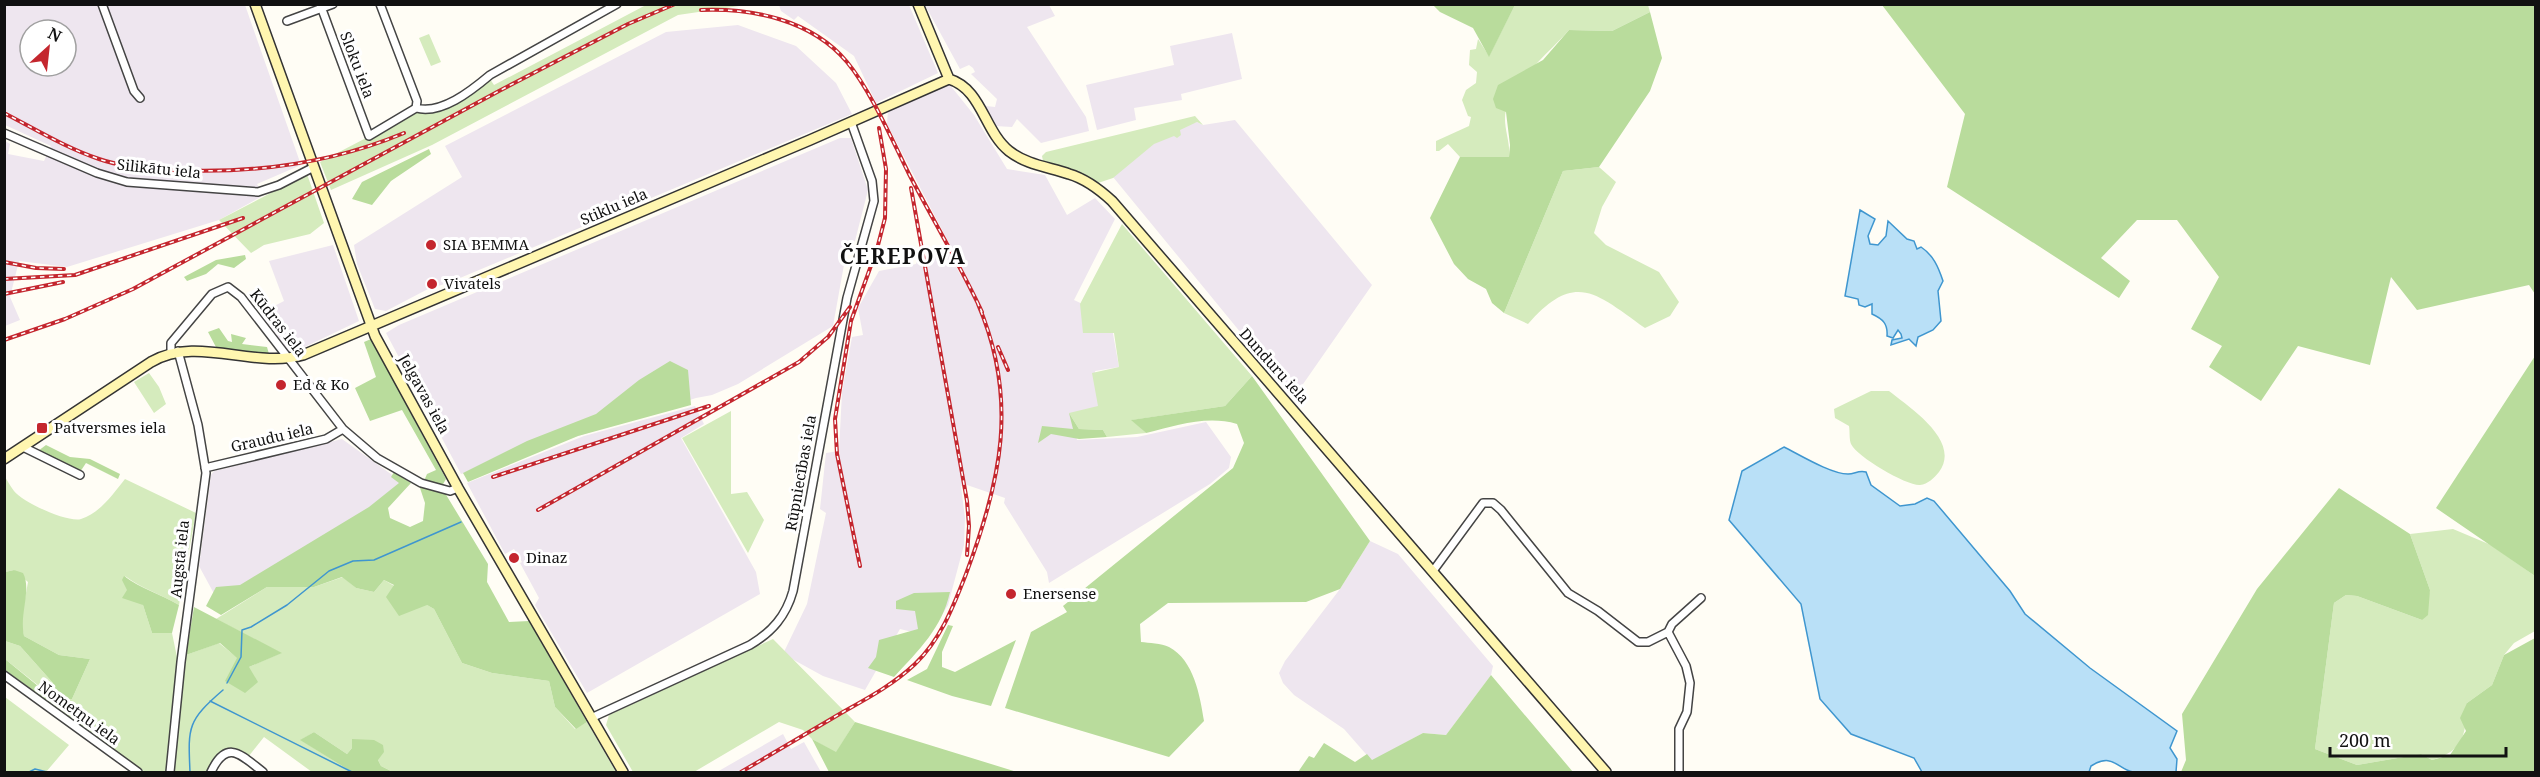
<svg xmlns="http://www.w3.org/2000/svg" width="2540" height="777" viewBox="0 0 2540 777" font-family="'Noto Serif',serif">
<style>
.industrial{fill:#eee6ef;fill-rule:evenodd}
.green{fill:#d5ebbd}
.forest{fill:#b9dc9c}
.water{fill:#b9e0f7;stroke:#3f96cf;stroke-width:1.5}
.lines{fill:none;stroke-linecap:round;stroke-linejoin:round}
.stream{stroke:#3f96cf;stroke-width:1.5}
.street-casing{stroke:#444;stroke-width:10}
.secondary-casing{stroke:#333;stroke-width:12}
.street{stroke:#fff;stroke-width:7}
.secondary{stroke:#fff6b0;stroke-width:9}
.rail-casing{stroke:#c4262e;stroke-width:4}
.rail{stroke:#fff;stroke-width:1.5;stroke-dasharray:4.5;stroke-linecap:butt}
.poi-dot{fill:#c4262e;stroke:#fff;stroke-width:2}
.labels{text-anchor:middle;stroke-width:6;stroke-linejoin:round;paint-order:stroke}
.street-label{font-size:15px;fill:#111;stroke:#fff}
.poi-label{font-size:15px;fill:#111;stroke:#fff;text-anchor:start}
.district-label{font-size:21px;font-weight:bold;letter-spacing:1.5px;fill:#111;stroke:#fff}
</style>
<rect width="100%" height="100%" fill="#fffdf5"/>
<!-- industrial -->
<path class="industrial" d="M5,5h240l56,160 -44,19 7,11 -45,25 -152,47 -48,-6 -9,36 10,23 -15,6v-185l5,3 -2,10 36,7 7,-15 -46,-21zM30,30h36v36h-36z
M779,5h130l29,68 -62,30 -22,-47 -56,-40 -4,4 -13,-9z
M925,5h124l6,11 -28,11 59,90 3,14 -48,12 -24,-24 -5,8 -17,-1 -10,-16 1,-4 9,1 2,-8 -26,-25 4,-2 -2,-4 -4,-3 -9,4z
M738,25l58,21 40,37 16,31 -404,169 -20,6 -42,22 -11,-2 -18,-45 -3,-19 108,-68 -17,-31 221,-114z
M1232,33l10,46 -61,15 1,6 -48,8 2,12 -39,10 -11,-45 88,-20 -4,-19z
M947,85h3l24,30 33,54 38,6 22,40 28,-17 20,21 -41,81 36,17 9,50 -24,4 8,38 -32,7 6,24 60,-3 69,-15 25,35 -2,11 -19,16 -161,99 -2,-11 -43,-69 1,-5 -38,-13 -6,1 4,32 -1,27 -16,60 -19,31 -29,-7 -35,61 -42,-14 -40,-22 24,-50 19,-91 -6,-4 6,-56 13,-2 3,-59 10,-55 11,-2 -5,-27 21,-37 37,-7 2,-6 30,-7 13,25 4,-2 -78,-150 1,-13z
M1235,120l137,165 -71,102 -14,2 -174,-212 -65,-20 149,-35 6,3z
M840,138h11l17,52 -13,51 -8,7 -14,78 -95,58 -26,11 -16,3 -235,76 -75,-141 13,-8z
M333,245l26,76 -69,33 -31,-40 25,-13 -15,-40z
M695,406l9,18 -23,14 75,134 4,22 -173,99 -52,-88 4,-7 -19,-35 2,-1 -8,-13 -9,5 -38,-71 117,-47z
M342,439l60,43 -30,25 -154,94 -19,-35 12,-91 3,-4z
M1370,541l28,13 95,112 -2,9 -45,60 -23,-2 -51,28 -28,-32 -50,-34 -11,-12 -4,-10 6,-12 55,-72z
M783,734l8,15 13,-7 17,30h-104z"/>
<!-- green -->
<path class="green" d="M646,5h100l-68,10 -246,130 -101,45 -11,-28 94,-49 20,-1 56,-33 4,6z
M1515,5h133l2,7 -38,19 -43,-1c-22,25 -52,47 -63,80 -4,15 5,32 3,47h-49l-12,-13 -9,7h-3v-10l33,-15 2,-9 -3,-1 -6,-16 4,-10 10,-7 1,-11 -8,-7 1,-15 6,-1 2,-10 11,17z
M429,34l12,28 -10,4 -12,-28z
M1195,116l8,9 -6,-3 -17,8 1,5 -4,3 -3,-2 -20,8 -41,34 -15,5 -55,-22 -1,-5 4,-4z
M1599,167l17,15 -14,25 -8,26 12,12 53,27 20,30 -9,14 -25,12c-49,-35 -70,-58 -117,-4l-24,-11 59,-142z
M307,174l17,49 -14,11 -46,11 -13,8 -32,-33z
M1122,224l130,152 -27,30 -93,14 14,13 -39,4 -4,-7 -24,-1 -10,-16 29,-7 -6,-33 27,-6 -5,-34h-31l-3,-29z
M149,373l10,14 7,17 -12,9 -20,-31z
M1871,391h18c20,16 73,50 50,81 -5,6 -11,12 -19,13 -13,1 -63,-28 -69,-41 -2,-5 -1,-13 -2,-18l-14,-8 -1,-9z
M731,411v83l16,-2 17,28 -16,33 -66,-115z
M4,475c3,5 6,11 10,16 8,11 54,32 67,28 19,-6 32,-25 44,-40l71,34 -17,92c-18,-11 -37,-16 -54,-29l18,29 9,28h20l6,29 -11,110h-22l-100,-73h27l18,-40 -31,-4 -35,-19 -3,-15 7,-39 -14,-12 -9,2z
M2453,529l38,16 44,31v55l-21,12 -10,12 -12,30 -25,18c-1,31 -3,48 -35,57l-11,-6 -64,11 -42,-16 19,-146 12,-8 11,1 65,24 8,-30 -20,-56z
M343,577l13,11 18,4 10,-12 50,29 28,54 30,10 57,8 6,26 20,22 12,-7 29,50h-223l-12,-6 -3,-6 -26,-12 -5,6 -33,-22 -13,8 51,32h-40l-48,-35 -16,20 -15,-8h-5l-13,11 -6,12h-36l13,-117 33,-12 30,24 32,-14 -65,-34 51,-32h47z
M773,639l82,83 -19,31 -24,-14 -9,-9 -24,-8 -85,50h-61l-27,-47 3,-10z
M5,641l15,5 33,37 -14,3 -34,-27z
M5,697l64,48 -23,27h-41z"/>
<!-- forest -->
<path class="forest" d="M1433,5h82l-26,52 -16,-29 -33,-16z
M1882,5h653v289l-6,-9 -112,25 -26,-33 -21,88 -72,-19 -37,55 -52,-34 13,-21 -31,-17 28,-52 -42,-57h-40l-36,38 29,23 -11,17 -172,-111 18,-73z
M1650,12l12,46 -12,33 -51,76 -36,4 -59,142 -12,-10 -6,-14 -18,-10 -14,-15 -24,-46 30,-61h49l1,-12 -4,-33 -10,-4 -3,-9 5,-14 45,-25 26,-30 43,1z
M429,149l2,5 -40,27 -19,24 -20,-6 10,-17z
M245,255l1,4 -12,9 -16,-4 -12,10 -19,7 -3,-4 32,-17z
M219,328l9,13 4,1 -1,-8 15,4 -4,6 25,3 2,7 -52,-5 -9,-17z
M371,339l75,140 -4,7 -18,-5 3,-7 9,-4 -34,-60 -32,11 -15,-33 21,-11 -12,-35z
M2535,356v220l-99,-68z
M670,361l18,9 3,35 -113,31 -110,46 -5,-9 64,-32 69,-27 43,-34z
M1252,376l118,165 -30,48 -34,13 -138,1 -28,21 1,18c8,1 20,1 28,5 25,13 31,49 35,74l-35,36 -164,-49 26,-76 36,-20 -4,-6 170,-138 11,-25 -7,-19c-31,-9 -61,2 -91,9l-15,-13 94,-14z
M1069,413l10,16 24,1 4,7 -28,2 -28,-5 -13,9 4,-17 31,3z
M46,445l24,12 20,2 30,15 -2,5 -32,-16 -6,9 -42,-21z
M394,472l17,11 -23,25 2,10 20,9 13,-6 2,-18 -6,-18 26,8 43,71 -1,18 22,40 20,-1 58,101 -11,7 -21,-22 -6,-26 -57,-8 -30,-10 -28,-54 -7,-4 -28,11 -13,-19 8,-12 -10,-5 -10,12 -18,-4 -14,-11 -28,10h-47l-46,28 -15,-9 10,-19 24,-2 129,-78 30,-24 -8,-6z
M2339,488l71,46 20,56 -2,25 -6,5 -65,-24 -11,-1 -12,8 -19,146 42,16 64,-11 11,6 18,-5 16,-24 -6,-13 7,-15 25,-18 12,-30 31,-17v134h-354l5,-12 -4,-46 75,-125z
M14,570l9,3c9,17 -4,41 1,63l35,19 31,4 -18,40h-27l-40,-29v-11l33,27 15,-3 -33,-37 -15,-5v-69z
M124,576c17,13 37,18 55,29l-7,28h-20l-9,-28 -21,-7 5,-8 -5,-10z
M950,592c-8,36 -31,58 -56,85l-26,-9 8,-11 3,-17 39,-11 -3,-18 -19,-2v-8l18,-8z
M194,607l88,46 -33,14 9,15 -13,11 -20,-12 12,-23 -17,-15 -34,12z
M948,625l5,1 -11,26v15l13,5 61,-32 -25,66 -39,-10 -45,-16 20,-11z
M1491,675l82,97h-275l11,-16 5,2 10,-15 31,19 12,-8 5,6 51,-27 23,2z
M855,722l162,50h-188l-17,-33 24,13z
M314,732l33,22 5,-6v-9l22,1 9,5 1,7 -6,8 3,6 12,6h-41l-52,-32z"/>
<!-- water -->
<path class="water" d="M1860,210l15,9 -7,17 2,8 8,1 8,-9 2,-15 19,18 7,2 3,8 4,-2c12,8 17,19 22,34l-5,10 3,30 -8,9 -15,7 -2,9 -7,-7 -18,6 1,-5 10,-2 -1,-4 -3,-4 -5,8 -6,-2c1,-12 -4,-17 -15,-22v-10l-7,3 -6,-2 -1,-6 -13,-3z
M1784,447c16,8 47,27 64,27 7,0 10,-4 18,-2l5,13 29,21 15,-2 12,-6 7,3 76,90 15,23 65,54 87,63 -7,17 7,11 -1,13c-13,1 -30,4 -43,0 -16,-3 -20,-20 -42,-6l-2,6h-167l-8,-14 -63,-24 -31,-35 -19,-95 -72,-84 13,-49z"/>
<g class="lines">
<!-- stream -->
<path class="stream" d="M227,683l14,-26 1,-27 9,-3 36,-22 42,-34 24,-10 21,-1 87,-38
M210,701l142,71
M29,772l6,-3 12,3
M190,772c-2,-45 -3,-51 33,-82"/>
<defs>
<path id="street" d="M102,4l32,87 6,7
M320,4l49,132 47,-28
M380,4l37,97 -1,7
M287,21l46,-17
M416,108c25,7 55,-17 74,-33l127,-71
M4,133l93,40 30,9 131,10 21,-7 35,-18
M171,352v-9l41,-49 16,-7 13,10 102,132 34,29 44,25 29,8 8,-3
M23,447l57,28
M205,468l121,-29 17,-10
M1433,571l50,-68h10l8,7 67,83 30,18 40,31h10l20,-10 4,-8 29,-26
M1668,632l18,34 4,17 -3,29 -8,17v43
M4,675l134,97
M591,718l159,-73c22,-13 36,-29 43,-54l54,-293 27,-97 -2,-20 -21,-59
M170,772l11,-110 25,-189 -8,-48 -20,-74
M211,772c16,-34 30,-17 52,0"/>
<path id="secondary" d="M255,4l120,332 83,152 165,284
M918,4l31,75
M949,79c33,10 35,52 60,72 18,14 40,16 60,23 17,5 30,15 43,27l494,571
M4,459l147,-97c46,-27 102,7 152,-7l507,-215 139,-61"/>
</defs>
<!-- street casing -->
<use href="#street" class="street-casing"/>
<!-- secondary casing -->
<use href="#secondary" class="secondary-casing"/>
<!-- street -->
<use href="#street" class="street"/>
<!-- secondary -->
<use href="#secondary" class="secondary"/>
<defs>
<path id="rail" d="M701,10c52,-2 111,10 146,52 24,29 45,78 62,112 24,46 51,91 73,138
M4,113c31,16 62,35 95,46 23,8 48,9 72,11 81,4 159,-6 233,-37
M911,188l56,313 2,25 -2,29
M4,262l32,6 28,1
M4,279l71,-4 168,-57
M4,294l59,-12
M4,340l61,-21 68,-30 366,-198 129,-67 47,-20
M998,347l10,23
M493,477l216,-71
M538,510l261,-148 29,-25 22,-30
M860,566l-23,-112 -2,-35 16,-98 26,-72 8,-31 1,-49 -7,-41
M741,772c34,-20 68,-40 102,-60 25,-14 51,-28 72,-48 26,-25 38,-57 51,-90 35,-93 53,-174 12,-270"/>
</defs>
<!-- rail casing -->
<use href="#rail" class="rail-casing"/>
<!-- rail -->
<use href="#rail" class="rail"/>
</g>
<!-- markers -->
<g class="poi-dot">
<circle cx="431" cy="245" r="6"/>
<circle cx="432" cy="284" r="6"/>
<circle cx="281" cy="385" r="6"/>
<rect x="36" y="422" width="12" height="12" rx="3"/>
<circle cx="514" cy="558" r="6"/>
<circle cx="1011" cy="594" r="6"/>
</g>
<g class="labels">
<!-- street labels -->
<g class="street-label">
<text transform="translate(357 65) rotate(69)" y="5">Sloku iela</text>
<text transform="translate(159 169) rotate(6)" y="5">Silikātu iela</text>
<text transform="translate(614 207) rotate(-23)" y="5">Stiklu iela</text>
<text transform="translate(278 323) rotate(52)" y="5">Kūdras iela</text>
<text transform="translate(1274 366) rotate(48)" y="5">Dunduru iela</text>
<text transform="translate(424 394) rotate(61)" y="5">Jelgavas iela</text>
<text transform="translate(272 438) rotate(-13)" y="5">Graudu iela</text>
<text transform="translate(801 473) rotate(-80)" y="5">Rūpniecības iela</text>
<text transform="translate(180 559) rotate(-84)" y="5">Augstā iela</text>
<text transform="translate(79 713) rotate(36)" y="5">Nometņu iela</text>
</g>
<!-- poi labels -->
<g class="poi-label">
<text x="443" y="250">SIA BEMMA</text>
<text x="444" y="289">Vivatels</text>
<text x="293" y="390">Ed &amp; Ko</text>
<text x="54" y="433">Patversmes iela</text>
<text x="526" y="563">Dinaz</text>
<text x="1023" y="599">Enersense</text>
</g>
<!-- district labels -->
<g class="district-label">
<text x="903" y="264">ČEREPOVA</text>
</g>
</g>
<!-- border -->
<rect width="2540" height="777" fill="none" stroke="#111111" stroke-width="12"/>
<!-- north arrow -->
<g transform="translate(48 48) rotate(27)"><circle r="28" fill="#ffffff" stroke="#a0a0a0" stroke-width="1.5"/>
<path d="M0-4.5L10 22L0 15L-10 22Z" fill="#c4262e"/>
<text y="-9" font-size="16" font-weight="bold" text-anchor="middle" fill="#111111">N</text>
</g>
<!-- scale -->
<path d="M2330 747v9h176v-9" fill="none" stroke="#111111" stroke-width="3"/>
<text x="2339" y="747" font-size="18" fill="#111111" stroke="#ffffff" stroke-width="4.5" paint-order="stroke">200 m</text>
</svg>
